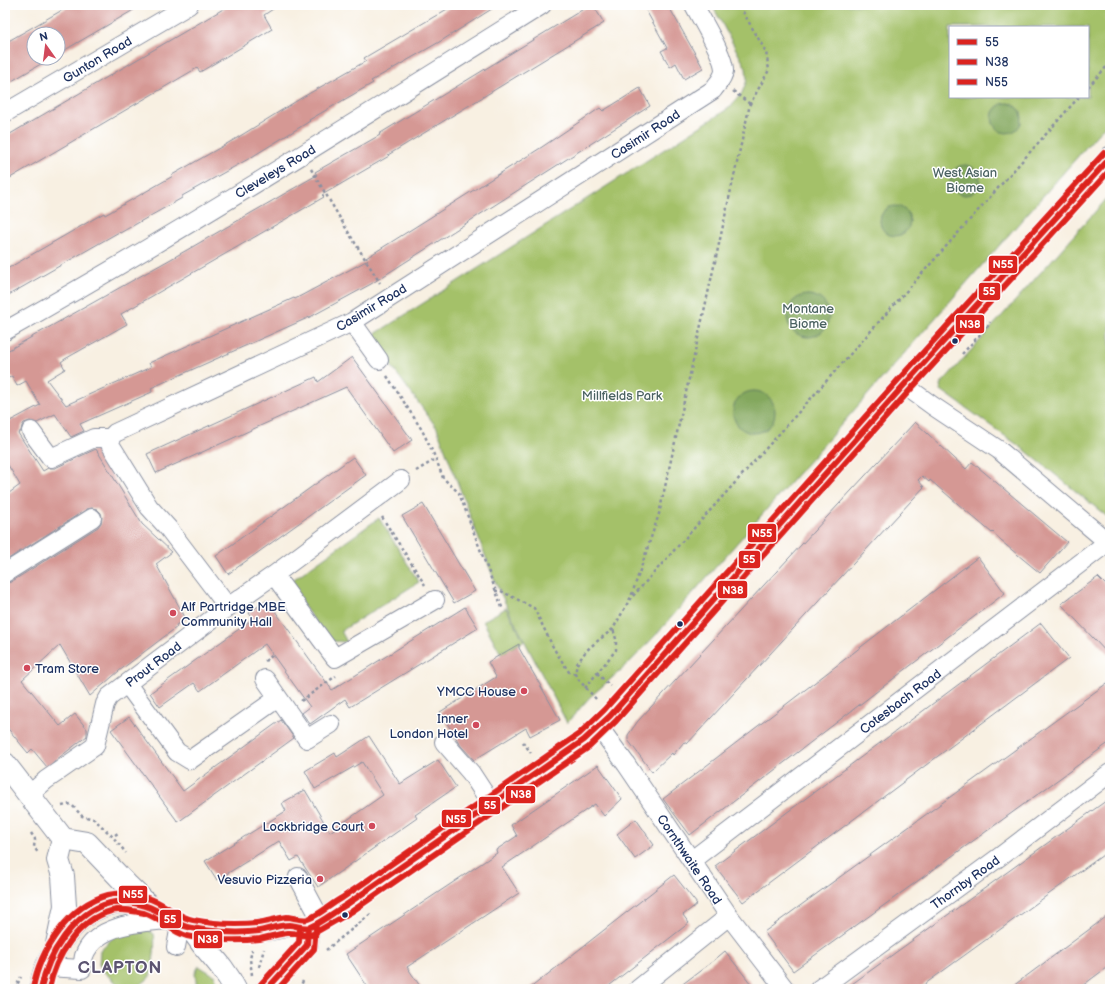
<svg xmlns="http://www.w3.org/2000/svg" width="1115" height="994" viewBox="0 0 1115 994" font-family="'Balsamiq Sans',sans-serif">
<style>
.green{fill:#a4c169;stroke:#607864;fill-rule:evenodd}
.forest{fill:#83a75d;stroke:#4f6b5e}
.building{fill:#d59894}
.lines{fill:none;stroke-linecap:round;stroke-linejoin:round}
.minor-casing{stroke:#8a90a0;stroke-width:20}
.major-casing{stroke:#8a90a0;stroke-width:24}
.highway-casing{stroke:#8a90a0;stroke-width:24}
.path{stroke:#8a90a0;stroke-width:2.5;stroke-dasharray:3 3;stroke-linecap:butt}
.minor{stroke:#fff;stroke-width:18}
.major{stroke:#fff;stroke-width:22}
.highway{stroke:#fff;stroke-width:22}
.bus-1-casing{stroke:#fff;stroke-width:9}
.bus-2-casing{stroke:#fff;stroke-width:9}
.bus-3-casing{stroke:#fff;stroke-width:9}
.bus-1{stroke:#dc241f;stroke-width:6}
.bus-2{stroke:#dc241f;stroke-width:6}
.bus-3{stroke:#dc241f;stroke-width:6}
.bus-dot{fill:#1b2f5e;stroke:#fff;stroke-width:1.5}
.poi-dot{fill:#d1495b;stroke:#fff;stroke-width:1.5}
.labels{text-anchor:middle;stroke-width:3;stroke-linejoin:round;paint-order:stroke}
.street-label{font-size:13px;fill:#1b2f5e;stroke:#fff}
.park-label{font-size:13px;fill:#4b6262;stroke:#fff}
.poi-label{font-size:13px;fill:#1b2f5e;stroke:#fff;text-anchor:end}
.district-label{font-size:17px;font-weight:bold;letter-spacing:1px;fill:#5c5471;stroke:#fff}
.line-badge{stroke:#fff;stroke-width:1.5}
.badge-label{font-size:11px;text-anchor:middle;font-weight:bold;fill:#fff}
</style>
<rect width="100%" height="100%" fill="#fff"/>
<filter id="ink" filterUnits="userSpaceOnUse"><feTurbulence type="fractalNoise" baseFrequency=".025" numOctaves="2"/><feDisplacementMap in="SourceGraphic" scale="8" xChannelSelector="R" yChannelSelector="G"/><feConvolveMatrix kernelMatrix="1 2 1 2 8 2 1 2 1" color-interpolation-filters="sRGB"/></filter>
<filter id="wash" filterUnits="userSpaceOnUse"><feTurbulence type="fractalNoise" baseFrequency=".012" numOctaves="4" result="noise"/><feDisplacementMap in="SourceGraphic" scale="16" xChannelSelector="R" yChannelSelector="G"/><feGaussianBlur stdDeviation="0.9" result="paint"/><feColorMatrix in="noise" values="0 0 0 0 0 0 0 0 0 0 0 0 0 0 0 0 0 1.4 0 .05"/><feComposite in="paint" operator="in"/></filter>
<g filter="url(#wash)">
<rect width="100%" height="100%" fill="#f8f0e2"/>
<!-- green -->
<path class="green" d="M712,5h398v115l-455,516 -27,28 -38,33 -23,26 -58,-112 -15,-32 -57,-151 -62,-84v-10l354,-226 13,-15 5,-13 -1,-12zM950,27h138v70h-138z
M1110,195v324l-84,-68 -85,-61 -1,-5z
M379,518l40,64 -78,49 6,11 -17,-1 -43,-57z
M506,608l18,33 -23,13 -18,-33z
M148,930l6,4c2,7 -1,36 -4,42 -3,5 -11,9 -15,12l-15,-2 -15,-13 -6,-8 1,-15 17,-16z
M199,966l16,10 4,13h-22l-2,-16z"/>
<!-- forest -->
<path class="forest" d="M992 118a15 15 0 1 1 30 0a15 15 0 1 1-30 0Z
M950 180a15 15 0 1 1 30 0a15 15 0 1 1-30 0Z
M880 221a15 15 0 1 1 30 0a15 15 0 1 1-30 0Z
M787 316a21 21 0 1 1 42 0a21 21 0 1 1-42 0Z
M733 412a21 21 0 1 1 42 0a21 21 0 1 1-42 0Z"/>
<g id="blocks">
<!-- building -->
<path class="building" d="M71,5h71l-84,49v-20h-24v24h17l-46,27v-42z
M230,5h49l-15,10 8,14 -72,43 -3,-4 -192,113v-44z
M454,5h44l-57,36 -70,40 2,2 -64,37 1,1 -60,37 -68,38v2l-62,35 -1,-1 -114,65v-27l99,-57 1,2 68,-39 -1,-1 65,-37 66,-41 63,-36 -2,-3z
M590,5h3l11,18 -216,132 1,1 -67,39 2,2 -203,117 6,10 -62,35 -4,3 4,7 -18,11 19,25 85,-38 -2,-4 145,-65 1,1 73,-39 -2,-2 176,-111 58,-39 3,3 37,-23 10,18 -279,178 -59,32 -161,72 1,4 -72,32 4,7 -13,6 -16,-23 -18,9 -7,-2 -6,2 -2,3 -1,5 -3,2 25,38 5,-3h7l41,-19 46,75 30,28 -16,12 30,55 -10,6 1,2 -58,44 -29,25 -30,-51 -38,35 38,46 15,-12 12,15v7l-40,31 -15,-18 -4,4 -23,-28v-142l6,-1 87,-55 3,-4 1,-6 -1,-4 -4,-4 -5,-1 -5,1 -82,52v-65l15,-11 -15,-25v-46l5,7 30,-16 -14,-24 -9,5 -5,-10 -7,4v-28l182,-102 130,-75 -2,-3 65,-37 -1,-1z
M643,5h25l35,63 -19,11 -8,-16 -6,4 -9,-16 6,-3z
M352,357l60,83 -19,13 -47,-66 -190,86 -9,-19 169,-77 2,5z
M915,422l51,47 6,-7 95,80 -27,31 -39,-32 -8,-9 -1,1 -62,-53 -1,2 -7,-6 -4,4 6,7 -237,257 -3,-2 -11,13 -1,-2 -20,19 -24,-32v-5l10,-14z
M353,457l13,18 -138,99 -12,-18z
M423,504l52,87 -21,12 -52,-87z
M978,557l27,36 -315,242 -27,-36z
M1098,577l12,12v67l-49,-52z
M267,600l65,90 133,-83 13,21 -128,79 -5,-8 -35,25 -8,-11 8,-6 -45,-63 -65,47 -6,-8 -34,24 -10,-14 103,-74 -4,-6z
M1041,623l28,35 -326,244 -28,-36z
M519,644v4l41,72 -30,16 -4,-8 -52,32 -13,-14 -21,-34 56,-35 -8,-15z
M1110,681v61l-317,229 -29,-39z
M129,717l54,74 98,-71 13,18 -116,84 -67,-92z
M369,736l31,48 38,-24 18,27 -41,28 2,3 -99,69 -20,-30 -7,4 -12,-20 -62,39 -12,-19 81,-50 -4,-8 23,-13 25,42 53,-37 -21,-33 -47,27 -10,-18 30,-18 2,4z
M598,765l24,34 -18,17 -9,-12 -93,63 17,26 -112,74 15,22h-53l-23,-35 151,-101 -1,-3 21,-14 -6,-11z
M1110,798v52l-25,18 -167,121h-73z
M636,819l18,26 -19,14 -18,-25z
M674,875l23,29 -14,11 6,8 -84,66h-76z
M1110,914v51l-32,24h-69z
M725,951l30,38h-79l36,-27z"/>
</g>
</g>
<g filter="url(#ink)">
<use href="#blocks" fill-opacity="0" stroke="#8a90a0" stroke-width="1"/>
<g class="lines">
<defs>
<path id="minor" d="M5,113l184,-108
M352,322l27,38
M5,331c183,-103 360,-215 537,-326
M904,385l29,21 66,44 111,94
M31,431l20,27 43,-20h16
M5,573l87,-55
M274,575l61,83 100,-58
M228,607l-60,-79 -19,-21 -39,-63v-6l5,-5 237,-111 361,-232c4,-6 10,-11 11,-19 1,-14 -23,-52 -30,-66
M265,679l42,60 24,-15
M127,684l50,68 13,8 88,-62
M599,727l27,37 103,152 56,73
M444,742l27,31 21,32
M29,795l17,-15 49,-34 10,-42 4,-7 119,-90 46,-32 127,-95
M692,860l416,-318
M298,877l23,43
M176,947l4,-22
M47,967l35,2c1,-4 1,-9 2,-13 12,-33 59,-34 88,-36
M638,989l91,-73
M819,989l183,-134 108,-82"/>
<path id="major" d="M190,929l33,3h22l20,-2 25,-5 18,3 38,-23 238,-165 26,-24 294,-331 206,-227
M267,989l40,-44 1,-17"/>
<path id="highway" d="M5,764l58,75 24,4 41,43 22,21
M57,944l8,-38 -2,-30 -5,-16 5,-21
M41,989c1,-19 12,-37 23,-52 22,-29 49,-42 85,-30 10,3 20,12 29,17 4,2 8,2 11,5 6,3 10,11 14,16 12,14 24,27 32,44"/>
</defs>
<!-- minor casing -->
<use href="#minor" class="minor-casing"/>
<!-- major casing -->
<use href="#major" class="major-casing"/>
<!-- highway casing -->
<use href="#highway" class="highway-casing"/>
<!-- path -->
<path class="path" d="M1088,87l22,-24
M733,91l17,13
M311,169l36,61 33,53
M962,354l26,-28 2,-4
M387,376l35,54 14,29 7,19 16,15 44,117
M416,471l20,-12
M382,517l43,68
M495,591h6l33,17 20,41 15,23 7,2
M633,596l164,-182 282,-317
M265,661l8,-6
M597,673l13,13
M585,688l31,-38v-11l-3,-10
M596,699l-17,-19 -3,-6v-5l1,-5 9,-13 9,-8 18,-14 18,-32 28,-83 91,-410 19,-34 -3,-18 -27,-47
M301,701l35,-25
M523,742l8,11
M62,806l9,-2 11,12 12,3 19,18 13,16
M31,833l4,6 -1,8 5,7
M115,835l3,-2
M326,950l46,-37
M259,967l5,-18
M252,975l-2,-16 2,-9
M15,989l6,-12
M299,989l5,-10"/>
<!-- minor -->
<use href="#minor" class="minor"/>
<!-- major -->
<use href="#major" class="major"/>
<!-- highway -->
<use href="#highway" class="highway"/>
<defs>
<path id="bus-1" d="M41,989c6,-34 33,-77 69,-86 11,-3 25,0 36,3 17,5 29,20 46,22 22,4 45,6 67,3 10,-2 20,-6 30,-6 6,0 15,4 21,2 12,-5 24,-15 36,-22l238,-165 26,-24 294,-331 206,-227
M267,989l40,-44 1,-17"/>
<path id="bus-2" d="M49,989c6,-32 29,-69 62,-78 10,-3 23,0 33,2 16,5 27,19 43,23 20,5 53,5 73,3 9,-2 18,-5 27,-6 8,-1 17,4 24,2l40,-23 238,-165 27,-26 294,-331 200,-220
M278,989l36,-40 2,-21"/>
<path id="bus-3" d="M261,984l38,-42 1,-14
M33,988c7,-38 36,-83 75,-93 12,-3 27,-1 39,3 17,4 29,19 46,22 21,4 44,5 64,3 10,-1 20,-5 30,-6 6,0 16,4 21,2 11,-4 23,-15 34,-21l237,-164 25,-24 294,-330 206,-227"/>
</defs>
<!-- bus-1 casing -->
<use href="#bus-1" class="bus-1-casing"/>
<!-- bus-2 casing -->
<use href="#bus-2" class="bus-2-casing"/>
<!-- bus-3 casing -->
<use href="#bus-3" class="bus-3-casing"/>
<!-- bus-1 -->
<use href="#bus-1" class="bus-1"/>
<!-- bus-2 -->
<use href="#bus-2" class="bus-2"/>
<!-- bus-3 -->
<use href="#bus-3" class="bus-3"/>
</g>
</g>
<!-- markers -->
<g class="bus-dot">
<circle cx="955" cy="341" r="3.5"/>
<circle cx="680" cy="624" r="3.5"/>
<circle cx="345" cy="915" r="3.5"/>
</g>
<g class="poi-dot">
<circle cx="173" cy="613" r="4"/>
<circle cx="27" cy="668" r="4"/>
<circle cx="524" cy="691" r="4"/>
<circle cx="476" cy="725" r="4"/>
<circle cx="372" cy="826" r="4"/>
<circle cx="320" cy="879" r="4"/>
</g>
<g class="labels">
<!-- street labels -->
<g class="street-label">
<text transform="translate(97 59) rotate(-31)" y="5">Gunton Road</text>
<text transform="translate(645 134) rotate(-33)" y="5">Casimir Road</text>
<text transform="translate(275 171) rotate(-31)" y="5">Cleveleys Road</text>
<text transform="translate(371 307) rotate(-31)" y="5">Casimir Road</text>
<text transform="translate(153 664) rotate(-37)" y="5">Prout Road</text>
<text transform="translate(900 701) rotate(-37)" y="5">Cotesbach Road</text>
<text transform="translate(690 859) rotate(56)" y="5">Cornthwaite Road</text>
<text transform="translate(965 882) rotate(-36)" y="5">Thornby Road</text>
</g>
<!-- park labels -->
<g class="park-label">
<text x="965" y="177">West Asian<tspan x="965" dy="15">Biome</tspan></text>
<text x="808" y="313">Montane<tspan x="808" dy="15">Biome</tspan></text>
<text x="622" y="400">Millfields Park</text>
</g>
<!-- poi labels -->
<g class="poi-label">
<text x="181" y="611" text-anchor="start">Alf Partridge MBE<tspan x="181" dy="15">Community Hall</tspan></text>
<text x="35" y="673" text-anchor="start">Tram Store</text>
<text x="516" y="696">YMCC House</text>
<text x="468" y="723">Inner<tspan x="468" dy="15">London Hotel</tspan></text>
<text x="364" y="831">Lockbridge Court</text>
<text x="312" y="884">Vesuvio Pizzeria</text>
</g>
<!-- district labels -->
<g class="district-label">
<text x="120" y="973">CLAPTON</text>
</g>
</g>
<g class="line-badge">
<rect x="988" y="255" width="30" height="19" rx="4" fill="#dc241f"/>
<rect x="978" y="282" width="23" height="19" rx="4" fill="#dc241f"/>
<rect x="955" y="314" width="30" height="20" rx="4" fill="#dc241f"/>
<rect x="747" y="523" width="30" height="20" rx="4" fill="#dc241f"/>
<rect x="738" y="550" width="23" height="19" rx="4" fill="#dc241f"/>
<rect x="717" y="580" width="31" height="19" rx="4" fill="#dc241f"/>
<rect x="505" y="785" width="31" height="19" rx="4" fill="#dc241f"/>
<rect x="478" y="796" width="23" height="19" rx="4" fill="#dc241f"/>
<rect x="441" y="809" width="31" height="19" rx="4" fill="#dc241f"/>
<rect x="118" y="885" width="30" height="19" rx="4" fill="#dc241f"/>
<rect x="159" y="909" width="23" height="20" rx="4" fill="#dc241f"/>
<rect x="193" y="930" width="30" height="19" rx="4" fill="#dc241f"/>
</g>
<g class="badge-label">
<text x="1003" y="268">N55</text>
<text x="989" y="295">55</text>
<text x="970" y="328">N38</text>
<text x="762" y="537">N55</text>
<text x="749" y="563">55</text>
<text x="733" y="594">N38</text>
<text x="521" y="798">N38</text>
<text x="490" y="809">55</text>
<text x="456" y="823">N55</text>
<text x="133" y="898">N55</text>
<text x="170" y="923">55</text>
<text x="208" y="943">N38</text>
</g>
<!-- margin -->
<rect width="1115" height="994" fill="none" stroke="#fff" stroke-width="20"/>
<!-- legend -->
<rect x="949" y="26" width="140" height="72" fill="#ffffff" stroke="#a4acbf"/>
<rect x="957" y="39" width="20" height="6" fill="#dc241f" stroke="#a4acbf"/>
<text x="985" y="46" font-size="12" fill="#1b2f5e">55</text>
<rect x="957" y="59" width="20" height="6" fill="#dc241f" stroke="#a4acbf"/>
<text x="985" y="66" font-size="12" fill="#1b2f5e">N38</text>
<rect x="957" y="79" width="20" height="6" fill="#dc241f" stroke="#a4acbf"/>
<text x="985" y="86" font-size="12" fill="#1b2f5e">N55</text>
<!-- north arrow -->
<g transform="translate(46 46) rotate(346)"><circle r="19" fill="#ffffff" stroke="#a4acbf"/>
<path d="M0-3L7 15L0 10L-7 15Z" fill="#d1495b"/>
<text y="-6" font-size="11" font-weight="bold" text-anchor="middle" fill="#1b2f5e">N</text>
</g>
</svg>
